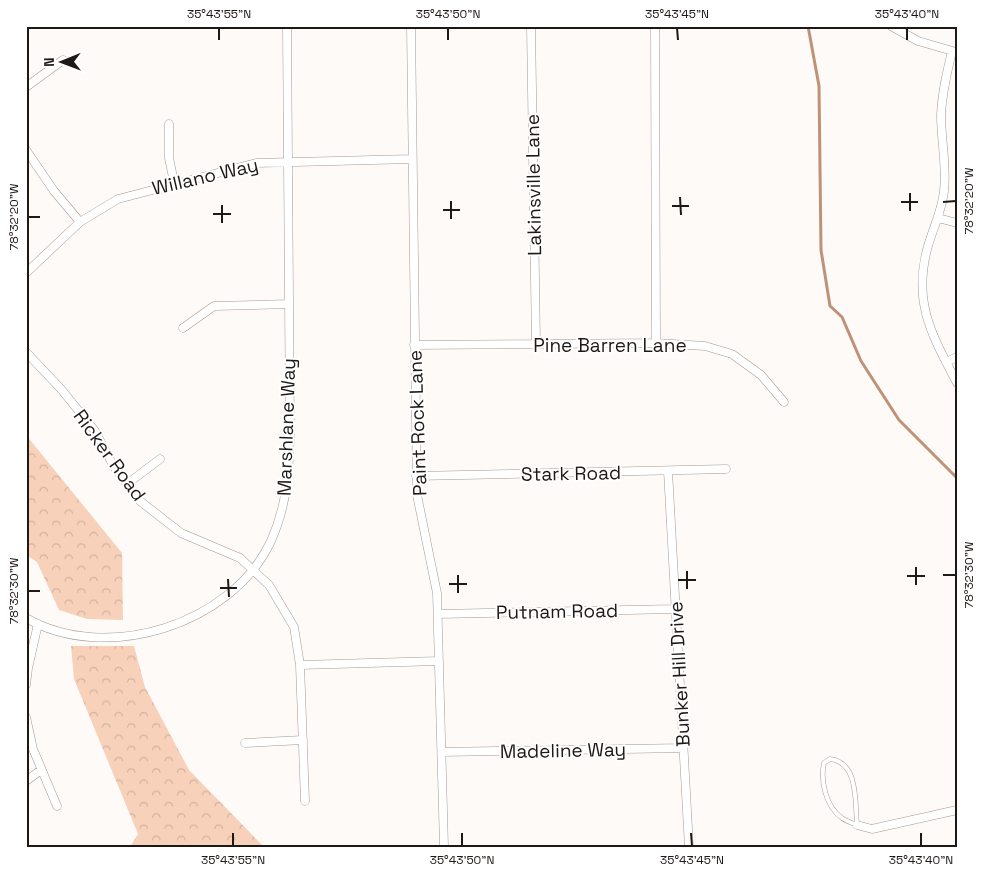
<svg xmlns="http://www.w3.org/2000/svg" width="983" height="873" viewBox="0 0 983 873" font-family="'Space Grotesk',sans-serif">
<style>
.forest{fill:url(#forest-crowns)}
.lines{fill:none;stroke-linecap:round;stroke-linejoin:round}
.stream{stroke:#bf9277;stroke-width:3}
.service-casing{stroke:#a79890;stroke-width:5}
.minor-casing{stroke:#a79890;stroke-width:9}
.service{stroke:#fff;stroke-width:4}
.minor{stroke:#fff;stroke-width:8}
.ticks{fill:none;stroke:#1f1916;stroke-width:2}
.labels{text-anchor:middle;stroke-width:4;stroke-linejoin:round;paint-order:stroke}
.street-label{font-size:19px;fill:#1f1916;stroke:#fff}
.neatline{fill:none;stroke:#1f1916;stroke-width:2}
.ticks-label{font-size:12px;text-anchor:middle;fill:#1f1916}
</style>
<defs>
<pattern id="forest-crowns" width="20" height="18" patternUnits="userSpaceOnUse" patternTransform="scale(1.25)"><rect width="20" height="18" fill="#f7d1b9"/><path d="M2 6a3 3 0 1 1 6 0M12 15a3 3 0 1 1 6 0" fill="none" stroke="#d3b39e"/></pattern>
</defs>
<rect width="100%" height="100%" fill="#fefaf8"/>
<!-- forest -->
<path class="forest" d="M26,435l96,118 1,67 -36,-1 -28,-9 -22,-48 -11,-7z
M71,646h63l11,41 44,83 75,77h-134l8,-13 -64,-155z"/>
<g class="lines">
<!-- stream -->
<path class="stream" d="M808,26l11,60 2,164 9,56 12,11 19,44 38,59 58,58"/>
<defs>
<path id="service" d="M830,759c29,3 25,44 27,66 -5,-2 -11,-4 -15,-7 -16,-11 -22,-37 -18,-55z"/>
<path id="minor" d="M411,26l6,469 20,98 7,254
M531,26l5,318
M655,26l1,317
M891,26l27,15 38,11
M952,51c-5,21 -10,42 -11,64 0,25 6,51 3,76 -2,20 -11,37 -16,55 -16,56 4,89 29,137
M26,87l37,-27
M169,124v34l5,24
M26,150l28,41 26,31
M938,218l19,5
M26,273l54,-51 38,-23 138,-36 156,-4
M183,328l31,-22 75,-2
M414,345l242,-2 49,3 27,8 29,21 23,27
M26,352l35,37 34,42 19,36 26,34 41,32 59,25 29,27 25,42 6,38 5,136
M946,362l11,-5
M668,471l21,376
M416,476l310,-7
M127,484l33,-25
M438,614l237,-5
M26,618c80,46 206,7 245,-77 16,-36 18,-69 19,-107l-3,-408
M300,665l139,-4
M26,685l2,-17 10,-44
M26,717l7,32 24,57
M245,743l58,-3
M442,752l241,-4
M26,781l15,-11
M857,825l15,4 85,-19"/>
</defs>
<!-- service casing -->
<use href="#service" class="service-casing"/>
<!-- minor casing -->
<use href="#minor" class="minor-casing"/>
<!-- service -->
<use href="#service" class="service"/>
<!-- minor -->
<use href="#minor" class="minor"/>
</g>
<!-- ticks -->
<path class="ticks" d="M219,28v12M448,28v12M677,28l1,12M907,28v12M910,193v18M680,197l1,18M451,201v18M901,202h17M943,202l13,-1M222,205v18M672,206h17M443,210h17M213,214h18M28,217h12M916,567v18M687,571v18M458,575v18M943,575h13M907,576h18M228,579l1,18M678,580h18M449,584h18M220,588h17M28,591h12M233,833v13M462,833v13M691,833l1,13M921,833v13"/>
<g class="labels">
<!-- street labels -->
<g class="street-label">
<text transform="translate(205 176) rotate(-13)" y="7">Willano Way</text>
<text transform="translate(533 185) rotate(-91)" y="7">Lakinsville Lane</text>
<text x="610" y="352">Pine Barren Lane</text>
<text transform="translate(417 423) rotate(-92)" y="7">Paint Rock Lane</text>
<text transform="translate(286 427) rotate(-88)" y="7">Marshlane Way</text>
<text transform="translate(110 455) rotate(54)" y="7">Ricker Road</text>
<text transform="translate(571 473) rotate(-1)" y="7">Stark Road</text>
<text transform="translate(557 611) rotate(-1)" y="7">Putnam Road</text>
<text transform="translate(679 674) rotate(-93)" y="7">Bunker Hill Drive</text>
<text transform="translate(563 750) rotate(-1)" y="7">Madeline Way</text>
</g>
</g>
<!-- border -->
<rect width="983" height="873" fill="none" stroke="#ffffff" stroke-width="55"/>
<!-- north arrow -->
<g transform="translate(62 62) rotate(269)" stroke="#ffffff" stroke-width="4" paint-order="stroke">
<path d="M0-4L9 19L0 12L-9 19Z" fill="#1f1916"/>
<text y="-8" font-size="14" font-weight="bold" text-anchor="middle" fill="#1f1916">N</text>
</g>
<rect x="28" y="28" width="928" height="818" class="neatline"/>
<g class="ticks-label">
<text x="219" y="18">35°43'55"N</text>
<text x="448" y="18">35°43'50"N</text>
<text x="677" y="18">35°43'45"N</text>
<text x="907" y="18">35°43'40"N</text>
<text transform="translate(969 201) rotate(-90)" y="4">78°32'20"W</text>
<text transform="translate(14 217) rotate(-90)" y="4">78°32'20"W</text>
<text transform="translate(969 575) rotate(-90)" y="4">78°32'30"W</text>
<text transform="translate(14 591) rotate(-90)" y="4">78°32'30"W</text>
<text x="233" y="864">35°43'55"N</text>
<text x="462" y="864">35°43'50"N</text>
<text x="692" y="864">35°43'45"N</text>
<text x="921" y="864">35°43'40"N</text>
</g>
</svg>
